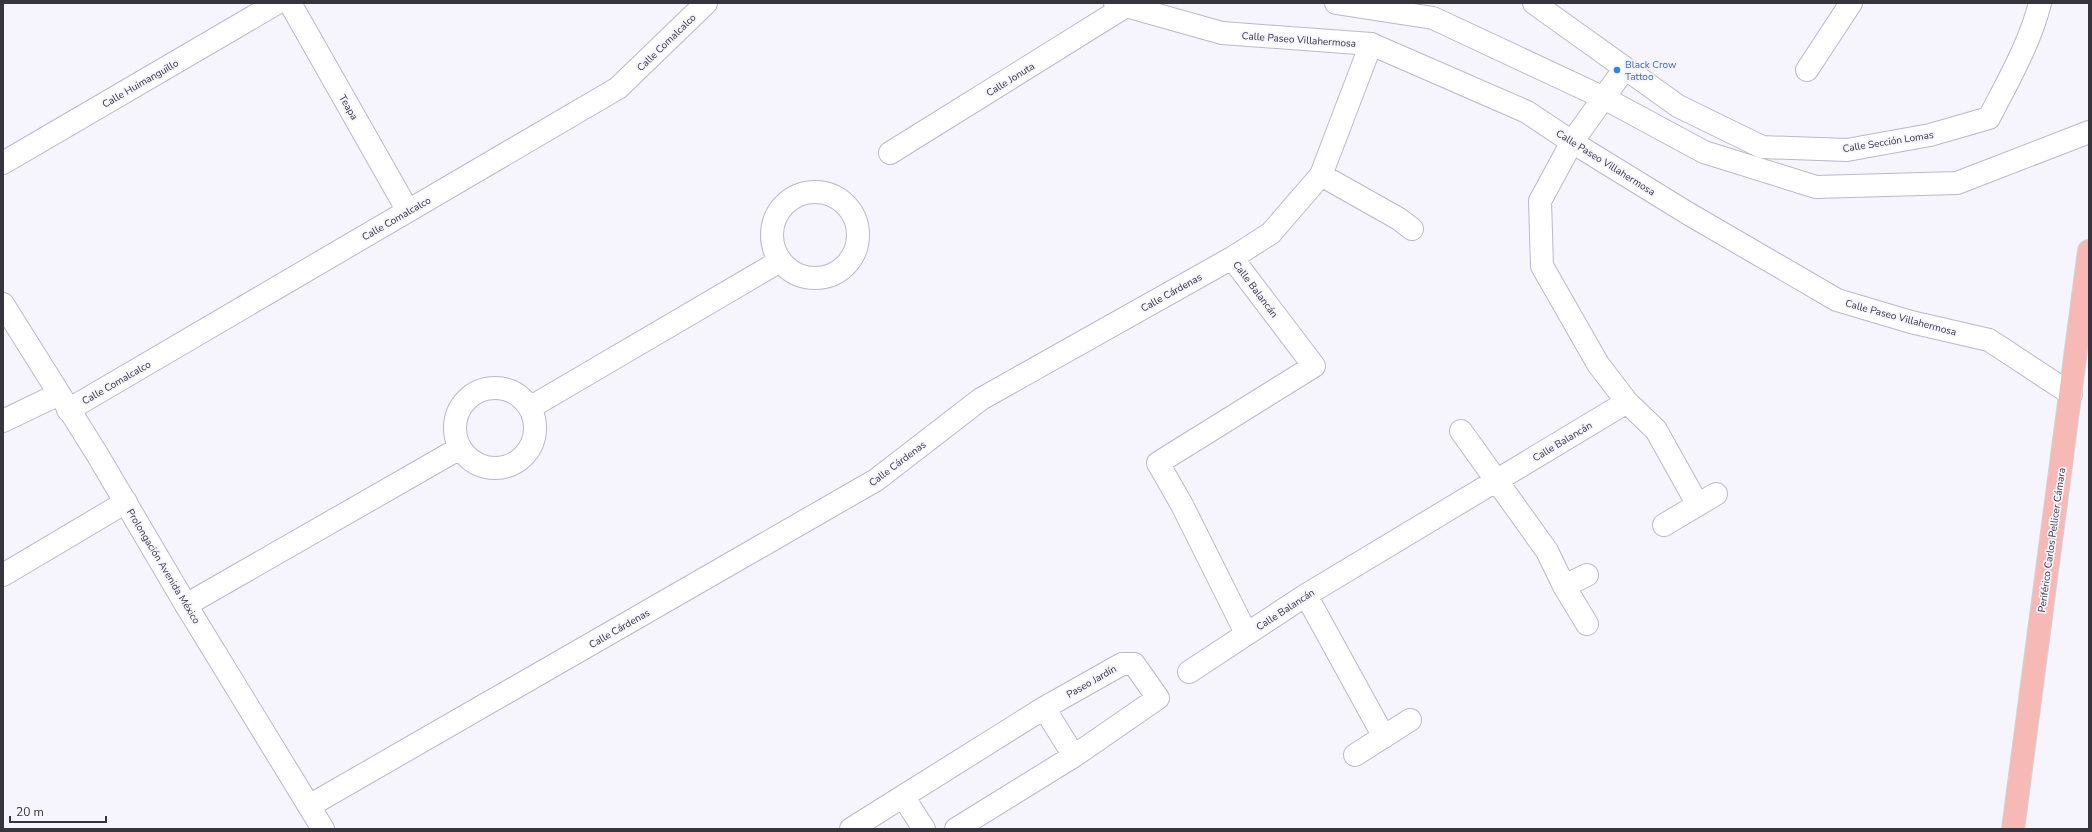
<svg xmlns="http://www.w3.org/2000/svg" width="2092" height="832" viewBox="0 0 2092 832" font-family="'Nunito Sans',sans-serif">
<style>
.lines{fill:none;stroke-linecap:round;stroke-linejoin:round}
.street-casing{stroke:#bbb7cc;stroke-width:24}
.secondary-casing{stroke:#bbb7cc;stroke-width:24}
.primary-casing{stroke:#d3d2d4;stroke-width:24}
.street{stroke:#fff;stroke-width:22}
.secondary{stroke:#fff;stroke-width:22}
.primary{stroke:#f7b9b6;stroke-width:22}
.shop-dot{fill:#3f7fe0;stroke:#f6f4fd;stroke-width:1.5}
.labels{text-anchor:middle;stroke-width:3.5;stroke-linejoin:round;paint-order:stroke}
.street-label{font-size:10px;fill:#36343d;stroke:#f6f4fd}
.shop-label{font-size:10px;fill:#366cbe;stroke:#f6f4fd;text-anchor:start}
</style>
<rect width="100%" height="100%" fill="#f6f4fd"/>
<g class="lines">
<defs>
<path id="street" d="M290,3l118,208
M1534,3l144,103 84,41 85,3 83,-15 59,-17c19,-37 41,-75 51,-115
M1625,68l-53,74 -32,59 2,65 56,98 29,38 29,28 42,75
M1807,70l44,-67
M890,153l236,-147 2,-3
M3,163l274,-160
M1321,175l78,44 13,10
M772 235a43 43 0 1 1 86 0a43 43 0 1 1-86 0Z
M1232,258l82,108 -156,97 24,42 64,128
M455 428a40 40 0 1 1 80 0a40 40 0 1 1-80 0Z
M531,407l249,-146
M68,410l550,-322 88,-85
M3,421l56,-27
M1461,431l86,120 17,35 23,38
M1664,525l52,-31
M3,575l123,-73
M1564,586l23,-11
M1306,595l78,142
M186,605l274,-157
M1189,672l117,-77 321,-193
M1044,708l30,48
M1355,755l55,-35
M904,798l20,31
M309,806l567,-326 105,-81 251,-141 39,-25 50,-58 50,-131
M851,829l193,-121 78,-44h12l24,34 -84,58 -118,73"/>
<path id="secondary" d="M1115,3l107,30 149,11 156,68 45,30 117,72 148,86 74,22 78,18 82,54
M1336,3l97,15 171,80 100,54 112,35 141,-4 132,-51
M3,304l94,150 89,151 137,224"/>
<path id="primary" d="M2013,829l76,-578"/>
</defs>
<!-- street casing -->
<use href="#street" class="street-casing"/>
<!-- secondary casing -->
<use href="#secondary" class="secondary-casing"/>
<!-- primary casing -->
<use href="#primary" class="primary-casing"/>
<!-- street -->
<use href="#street" class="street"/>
<!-- secondary -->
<use href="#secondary" class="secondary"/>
<!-- primary -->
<use href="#primary" class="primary"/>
</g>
<!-- markers -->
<circle class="shop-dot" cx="1617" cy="70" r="4"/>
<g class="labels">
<!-- street labels -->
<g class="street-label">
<text transform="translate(1299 39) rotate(4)" y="4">Calle Paseo Villahermosa</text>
<text transform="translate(666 42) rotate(-44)" y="4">Calle Comalcalco</text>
<text transform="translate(1010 79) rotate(-32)" y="4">Calle Jonuta</text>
<text transform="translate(140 83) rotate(-30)" y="4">Calle Huimanguillo</text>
<text transform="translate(349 107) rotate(60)" y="4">Teapa</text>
<text transform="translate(1888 141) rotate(-9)" y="4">Calle Sección Lomas</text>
<text transform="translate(1606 162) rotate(32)" y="4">Calle Paseo Villahermosa</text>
<text transform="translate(396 218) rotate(-30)" y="4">Calle Comalcalco</text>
<text transform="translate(1256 289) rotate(53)" y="4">Calle Balancán</text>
<text transform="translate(1171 292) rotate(-29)" y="4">Calle Cárdenas</text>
<text transform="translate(1901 317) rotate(15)" y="4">Calle Paseo Villahermosa</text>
<text transform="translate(116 382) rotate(-30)" y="4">Calle Comalcalco</text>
<text transform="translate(1562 441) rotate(-31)" y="4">Calle Balancán</text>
<text transform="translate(897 463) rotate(-37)" y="4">Calle Cárdenas</text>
<text transform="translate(2051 540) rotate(-82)" y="4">Periférico Carlos Pellicer Cámara</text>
<text transform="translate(164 566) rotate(59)" y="4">Prolongación Avenida México</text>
<text transform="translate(1285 609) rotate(-33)" y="4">Calle Balancán</text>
<text transform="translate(619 628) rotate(-30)" y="4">Calle Cárdenas</text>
<text transform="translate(1091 681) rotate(-30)" y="4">Paseo Jardín</text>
</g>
<!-- shop labels -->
<g class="shop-label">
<text x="1625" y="68">Black Crow<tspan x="1625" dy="12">Tattoo</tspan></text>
</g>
</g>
<!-- border -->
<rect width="2092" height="832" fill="none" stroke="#36343d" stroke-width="8"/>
<!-- scale -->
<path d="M10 816v6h96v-6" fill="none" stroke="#36343d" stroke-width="2"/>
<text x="16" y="816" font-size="12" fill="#36343d" stroke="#f6f4fd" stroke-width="3" paint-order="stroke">20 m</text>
</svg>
